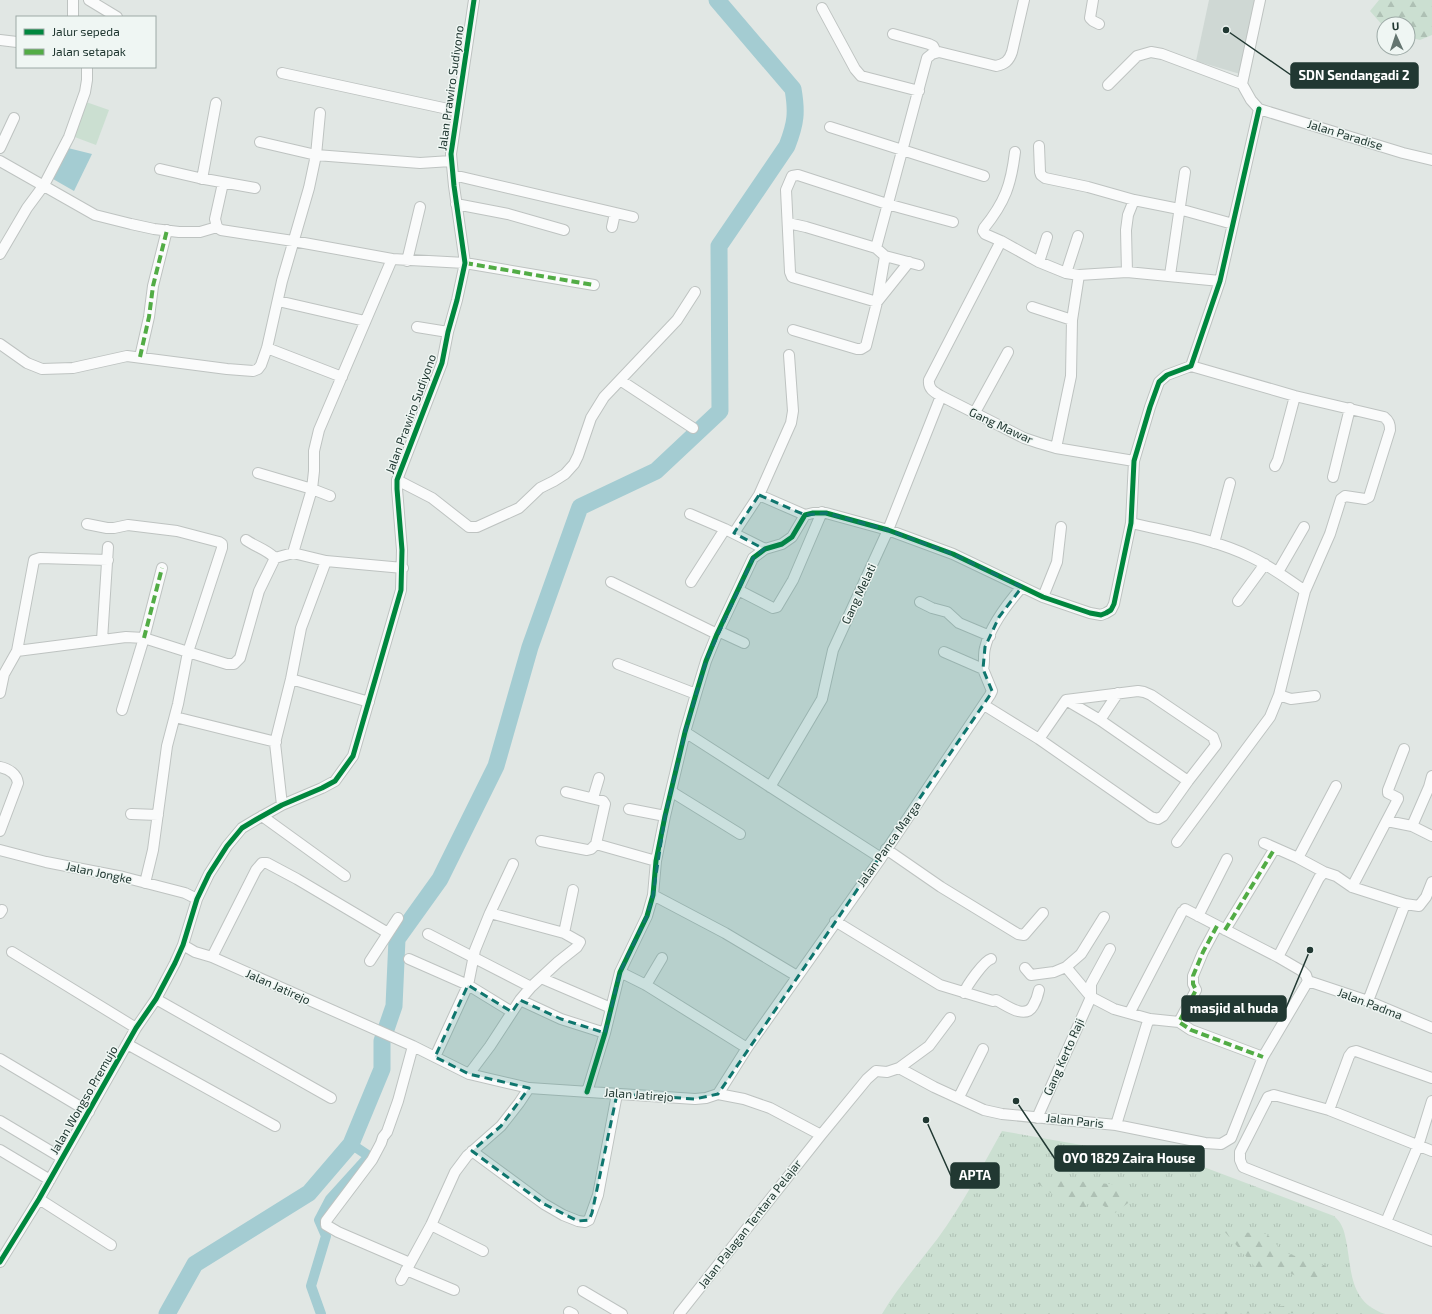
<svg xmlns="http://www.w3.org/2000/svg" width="1432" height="1314" viewBox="0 0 1432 1314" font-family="'Exo 2',sans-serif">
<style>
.built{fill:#cfd8d4}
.grass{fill:url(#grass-tufts)}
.forest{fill:url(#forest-firs)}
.pitch{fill:#cbdfd1}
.water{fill:#a4ccd2}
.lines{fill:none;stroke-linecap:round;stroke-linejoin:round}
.canal{stroke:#a4ccd2;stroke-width:10}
.river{stroke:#a4ccd2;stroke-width:17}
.minor-casing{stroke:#bec3c1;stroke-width:12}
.minor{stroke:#fafbfb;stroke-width:10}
.quiet{stroke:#52ac45;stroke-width:4;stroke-dasharray:8 4;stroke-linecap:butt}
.cycleway-casing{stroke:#eff6f3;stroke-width:8}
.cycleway{stroke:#00873e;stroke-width:5}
.marked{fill:#0f766e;fill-opacity:0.2;stroke:#0f766e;stroke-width:3;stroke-dasharray:8 5;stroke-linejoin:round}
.labels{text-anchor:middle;stroke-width:3;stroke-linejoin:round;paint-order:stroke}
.street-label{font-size:12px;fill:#213832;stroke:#eff6f3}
.leader{fill:none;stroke:#213832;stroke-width:1.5}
.callout-dot{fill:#213832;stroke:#eff6f3;stroke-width:1.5}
.callout{fill:#213832;stroke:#213832;stroke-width:1.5}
.callout-label{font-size:13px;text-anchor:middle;font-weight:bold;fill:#fff}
</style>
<defs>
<pattern id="grass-tufts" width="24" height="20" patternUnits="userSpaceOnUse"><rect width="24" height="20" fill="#cbdfd1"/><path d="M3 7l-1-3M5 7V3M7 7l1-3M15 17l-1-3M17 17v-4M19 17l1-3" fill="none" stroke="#aec0b4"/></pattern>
<pattern id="forest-firs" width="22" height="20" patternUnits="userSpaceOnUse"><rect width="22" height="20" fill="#cbdfd1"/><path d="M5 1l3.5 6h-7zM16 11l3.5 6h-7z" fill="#aec0b4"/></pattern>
</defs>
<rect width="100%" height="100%" fill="#e1e7e4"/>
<!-- built -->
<path class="built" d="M1209,0h48l-17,74 -44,-13z"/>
<!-- grass -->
<path class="grass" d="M1002,1131l199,35 133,50c8,7 10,14 12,24 6,31 3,62 39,74h-503c16,-27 37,-51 56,-76 24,-33 44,-71 64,-107z"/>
<!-- forest -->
<path class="forest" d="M1379,0h53v35l-12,5 -12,-3v-13h-24v3l-14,-16z
M1056,1179l64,6 12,15 -17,13 -29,-18v15l-34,-16 -15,-11z
M1224,1231l43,3 16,18 43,14 -5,19 -18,-6 -20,-9 -26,-1z
M1295,1305l20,8 -118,1z"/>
<!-- pitch -->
<path class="pitch" d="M86,102l23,8 -13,35 -24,-9z"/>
<!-- water -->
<path class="water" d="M68,148l24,6 -18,37 -21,-12z"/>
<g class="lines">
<!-- canal -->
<path class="canal" d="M321,1314l-10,-28 15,-50 -7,-16 11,-21 39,-43 -18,-12"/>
<!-- river -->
<path class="river" d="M167,1314l28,-50 114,-71 42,-49 31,-75v-28l12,-35 3,-67 43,-60 56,-113 34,-119 50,-140 76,-36 64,-60 -1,-165 68,-100c9,-23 10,-34 6,-57l-76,-89"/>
<defs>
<path id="minor" d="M89,0l28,17
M1093,0l-3,18 3,3 6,3
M822,8l33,61 6,7 58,15
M73,17v-17
M893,34l36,10 4,2 3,6
M0,40l17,2
M282,73l175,38
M1108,85l29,-29 14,-4 11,2 80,30
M1259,109l144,44 29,7
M1259,109l-8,-9 -9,-16 18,-84
M830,127l154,49
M260,142l56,13 104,8 31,-2
M1039,146l1,26 1,3 4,3 43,9 46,13 45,9 54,15
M0,148l14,-30
M1015,152c-4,33 -10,50 -31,76l-1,3 2,3 16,7 38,21 27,11 13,2 48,-3 93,9
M0,161l95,54 36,9 23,5 25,3h21l17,-5
M160,169l39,9 56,10
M453,175l180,42
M202,179l14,-76
M223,183l-8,36 2,8 4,3 72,11 99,18
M456,204l52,10 56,16
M788,223l18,4 70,21
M612,227l3,-14
M1001,241l-72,139c-1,9 5,12 12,16l83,42 15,5 17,5 78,13
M0,254l27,-46 17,-23 25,-48 16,-45 2,-12v-13
M885,256l34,9
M407,261l13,-54
M909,262l-32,40 -85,-25 -2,-5 -4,-82 6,-14 6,-1 89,29 66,18
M1039,262l8,-25
M1127,272l-1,-42 2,-15 6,-15
M1066,273l12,-37
M1170,275l15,-103
M278,301l87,20
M1032,307l40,13
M417,327l31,5
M793,330l64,19h4l5,-3 11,-44 8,-46 -9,-8 51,-190 5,-4 7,-2 57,14c9,-2 13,-5 16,-14l12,-52
M0,344l27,19 15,6 31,-1 54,-12 100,13 26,2 5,-2 3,-4 6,-17 15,-67 27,-93 7,-33 4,-42
M267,348l75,29
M140,357l9,-40 4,-31 14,-56
M620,380l73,48
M974,414l34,-62
M1056,448l15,-72 1,-56 7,-45
M1275,466l3,-6 17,-64
M258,473l54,16 18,7
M1333,477l17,-69
M397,480l35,18 37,29h8l42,-19 21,-20 14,-7 11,-7 9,-10 4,-8 13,-38 13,-21 73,-77 18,-28
M759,495l46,20
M690,514l35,15 40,20
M1131,523c39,9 84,16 120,34 19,9 37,22 54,34
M87,524l20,4h7l14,-3 49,6 42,11 3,2v4l-34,104 -44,-14 18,-70
M734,533l25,-38 32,-72 2,-12 -4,-56
M246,540c10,7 20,9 29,18
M1214,543l16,-60
M293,553l33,8 77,7
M1278,572l26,-45
M611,582l106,52
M691,582l34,-53
M738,590l35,18 4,-1 16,-27 29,-68
M1043,597l14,-35 4,-35
M1238,601l27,-37
M920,602l12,6 15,4 12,11 31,13
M718,631l26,12
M102,640l6,-93
M17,651l109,-14 18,1 -22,72
M944,652l39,17
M618,664l78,30
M291,679l78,23
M0,693l4,-19 13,-23 17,-91 6,-2 68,2
M1279,695l12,4 24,-3
M1066,700l34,20 88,61
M984,705l55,34 112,78 7,2 5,-3 25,-35 28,-36 -3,-8 -62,-42 -7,-3 -6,-1 -72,9 -27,39
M175,717l101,25
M1100,720l18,-27
M685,732l196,126
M0,767c9,2 17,7 18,16l-18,48
M770,787l52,-88 11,-49 55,-120 53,-134
M672,792l68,42
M593,798l6,-20
M282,805l-7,-62 16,-64 10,-51 25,-67
M629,809l36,7
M131,814l27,1
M262,816l83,60
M1387,821l25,5 20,10
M1412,826l17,-39 3,-11
M541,841l46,9 4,-1 5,-5 9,-40 -2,-3 -37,-9
M1177,842l93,-125 9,-22 26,-104 25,-57 11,-35 4,-3 20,3 4,-2 21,-67c0,-6 -1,-9 -6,-13l-89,-21 -104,-30
M1264,843l34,15 26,14
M596,844l60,17
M886,849l55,38 77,47 6,1 19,-22
M0,850l46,12 77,15 62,16 12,6
M1298,858l38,-72
M145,883l8,-33 14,-104 11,-42 10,-52 39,12h7l6,-6 19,-67 16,-33 18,-5 19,-64 2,-18v-20l5,-21 73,-171 73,4 129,22
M1352,887l46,-88v-1l-10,-5v-3l16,-41
M653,895l72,38 72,43
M0,913l2,-3
M1198,916l29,-57
M835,921l105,64 53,16 3,-1c10,5 29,20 37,6 3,-5 5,-11 6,-16
M1217,926l-14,26 -10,24v8l3,6 -17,32 12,8 72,27
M1225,930l50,-82
M564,933l9,-43
M428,934l103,53
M183,945l12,7 17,5 201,89 56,28 60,14 166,11 11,-1 12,-4 26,5 26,9 51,27
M12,952l124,76
M212,957l44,-87 6,-7h5l30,16 91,54
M1278,957l41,-79 5,-6 12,4 16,11 53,17 14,2 7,-9 6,-15
M409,959l59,26 44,27
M370,961l28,-43
M1066,967l15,-13 23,-37
M1025,968l6,7 23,-3 12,-5 25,30 23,12 36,10 29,3
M620,972l26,13 101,63
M541,978l70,30
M1308,981l60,20 64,27
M646,985l16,-27
M964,993c3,-8 20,-32 27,-34
M156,999l175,99
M520,1000l41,19 44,14
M1368,1001l37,-97
M1130,1012l52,-100
M127,1044l148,82
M435,1057l33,-72 7,-35 15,-37
M0,1059l89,53
M899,1068l30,-22 21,-28
M469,1074l21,-28 30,-46 11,-13 27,-25 19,-15 3,-5 -16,-9 -74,-20 23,-49
M587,1092l18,-59 15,-61 27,-56 6,-21 3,-34 9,-45 20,-84 11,-38 10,-33 11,-27 36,-76 12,-9 17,-5 10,-7 13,-22 8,-2h13l62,17 65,24 90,43 47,16 11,2 5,-2 5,-3 3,-6 17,-81 3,-62 16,-54 9,-25 8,-7 24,-9 29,-85 39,-172
M718,1094l29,-46 134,-190 109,-163 2,-4 -9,-22c2,-7 0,-14 2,-21 5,-22 23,-45 37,-61
M959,1097l24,-48
M1329,1110l20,-54 3,-4 4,-1 76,27
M1037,1118l54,-121v-13l19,-35
M0,1121l62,37
M1116,1125l31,-101 3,-5
M0,1150l50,30
M472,1151l72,53 19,11 15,6 7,1 4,-2 9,-25 19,-101
M1432,1151l-103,-41 -55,-15 -6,2 -28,55v8l3,7c62,25 126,48 189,74
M39,1199l72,46
M1386,1222l32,-76 14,-45
M431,1225l52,26
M0,1262l39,-63 97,-171 20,-29 19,-36 8,-18 14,-46 12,-25 18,-28 15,-18 15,-9 25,-14 40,-17 13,-7 18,-25 48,-166 1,-40 -5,-61v-9l45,-117 6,-31 9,-32 8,-37 -11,-77 -3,-32 23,-154
M410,1263l-72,-31 -12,-7v-4l46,-61 9,-17 2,-6 4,-5 11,-31 15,-55
M406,1270l48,20
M401,1280l30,-55 24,-53 12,-16 34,-30 18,-23 10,-15
M583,1291l39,23
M569,1312l4,2
M679,1314l142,-179 46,-56 9,-8 11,1 12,-4 35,19 50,23 18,4 114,11 89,18 16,1 10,-6 32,-81 45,-76 -2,-6 -4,-4 -24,-14 -93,-48"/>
</defs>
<!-- minor casing -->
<use href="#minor" class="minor-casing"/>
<!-- minor -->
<use href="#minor" class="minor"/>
<!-- quiet -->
<path class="quiet" d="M465,263l129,22
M140,357l9,-40 4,-31 14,-56
M144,638l18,-70
M1217,926l-14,26 -10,24v8l3,6 -17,32 12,8 72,27
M1225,930l50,-82"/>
<defs>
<path id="cycleway" d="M587,1092l18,-59 15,-61 27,-56 6,-21 3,-34 9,-45 20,-84 11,-38 10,-33 11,-27 36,-76 12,-9 17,-5 10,-7 13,-22 8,-2h13l62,17 65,24 90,43 47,16 11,2 5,-2 5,-3 3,-6 17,-81 3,-62 16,-54 9,-25 8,-7 24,-9 29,-85 39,-172
M0,1262l39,-63 97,-171 20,-29 19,-36 8,-18 14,-46 12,-25 18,-28 15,-18 15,-9 25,-14 40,-17 13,-7 18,-25 48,-166 1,-40 -5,-61v-9l45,-117 6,-31 9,-32 8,-37 -11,-77 -3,-32 23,-154"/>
</defs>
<!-- cycleway casing -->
<use href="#cycleway" class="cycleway-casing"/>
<!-- cycleway -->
<use href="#cycleway" class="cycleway"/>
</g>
<!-- marked area -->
<path class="marked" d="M759,495l46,20 21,-2 62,17 65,24 69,33 -23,30 -14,30 -2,22 9,22 -2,4 -272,399 -23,5 -78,-5 -25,119 -3,7 -11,1 -34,-17 -72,-53 29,-25 28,-38 -60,-14 -34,-17 33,-72 44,27 8,-12 41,19 44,14 15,-61 27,-56 6,-21 12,-79 20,-84 21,-71 47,-103 11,-9 -30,-16z"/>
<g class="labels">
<!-- street labels -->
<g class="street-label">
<text transform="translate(451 88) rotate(-82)" y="4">Jalan Prawiro Sudiyono</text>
<text transform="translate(1345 135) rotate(17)" y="4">Jalan Paradise</text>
<text transform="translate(411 414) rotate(-70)" y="4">Jalan Prawiro Sudiyono</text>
<text transform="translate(1001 426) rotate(25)" y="4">Gang Mawar</text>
<text transform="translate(859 594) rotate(-65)" y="4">Gang Melati</text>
<text transform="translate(889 844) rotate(-55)" y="4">Jalan Panca Marga</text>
<text transform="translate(99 873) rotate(12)" y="4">Jalan Jongke</text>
<text transform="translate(278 987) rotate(24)" y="4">Jalan Jatirejo</text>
<text transform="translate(1370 1004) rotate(21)" y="4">Jalan Padma</text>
<text transform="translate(1064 1057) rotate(-66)" y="4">Gang Kerto Raji</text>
<text transform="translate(639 1095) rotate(4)" y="4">Jalan Jatirejo</text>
<text transform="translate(84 1100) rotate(-60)" y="4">Jalan Wongso Premujo</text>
<text transform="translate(1075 1121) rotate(6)" y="4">Jalan Paris</text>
<text transform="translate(750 1224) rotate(-52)" y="4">Jalan Palagan Tentara Pelajar</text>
</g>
</g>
<!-- callouts -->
<path class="leader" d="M1226 30L1291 75M1310 950L1286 1008M1016 1101L1055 1159M926 1120L951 1176"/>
<g class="callout-dot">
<circle cx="1226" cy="30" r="4"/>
<circle cx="1310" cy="950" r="4"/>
<circle cx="1016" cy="1101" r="4"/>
<circle cx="926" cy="1120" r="4"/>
</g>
<g class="callout">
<rect x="1291" y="63" width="127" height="25" rx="4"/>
<rect x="1182" y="996" width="104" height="25" rx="4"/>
<rect x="1055" y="1146" width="149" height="25" rx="4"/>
<rect x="951" y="1163" width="48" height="25" rx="4"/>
</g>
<g class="callout-label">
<text x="1354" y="80">SDN Sendangadi 2</text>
<text x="1234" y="1013">masjid al huda</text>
<text x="1129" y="1163">OYO 1829 Zaira House</text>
<text x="975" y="1180">APTA</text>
</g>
<!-- legend -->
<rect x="16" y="16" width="140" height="52" fill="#eff6f3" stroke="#9daaa6"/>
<rect x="24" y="29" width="20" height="6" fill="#00873e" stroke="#9daaa6"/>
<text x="52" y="36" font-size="12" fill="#213832">Jalur sepeda</text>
<rect x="24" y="49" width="20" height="6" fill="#52ac45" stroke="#9daaa6"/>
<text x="52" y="56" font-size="12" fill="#213832">Jalan setapak</text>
<!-- north arrow -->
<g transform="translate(1396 36) rotate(357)"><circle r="19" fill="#eff6f3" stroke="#9daaa6"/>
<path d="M0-3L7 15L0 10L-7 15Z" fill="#647570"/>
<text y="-6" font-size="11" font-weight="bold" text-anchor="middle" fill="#213832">U</text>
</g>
</svg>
